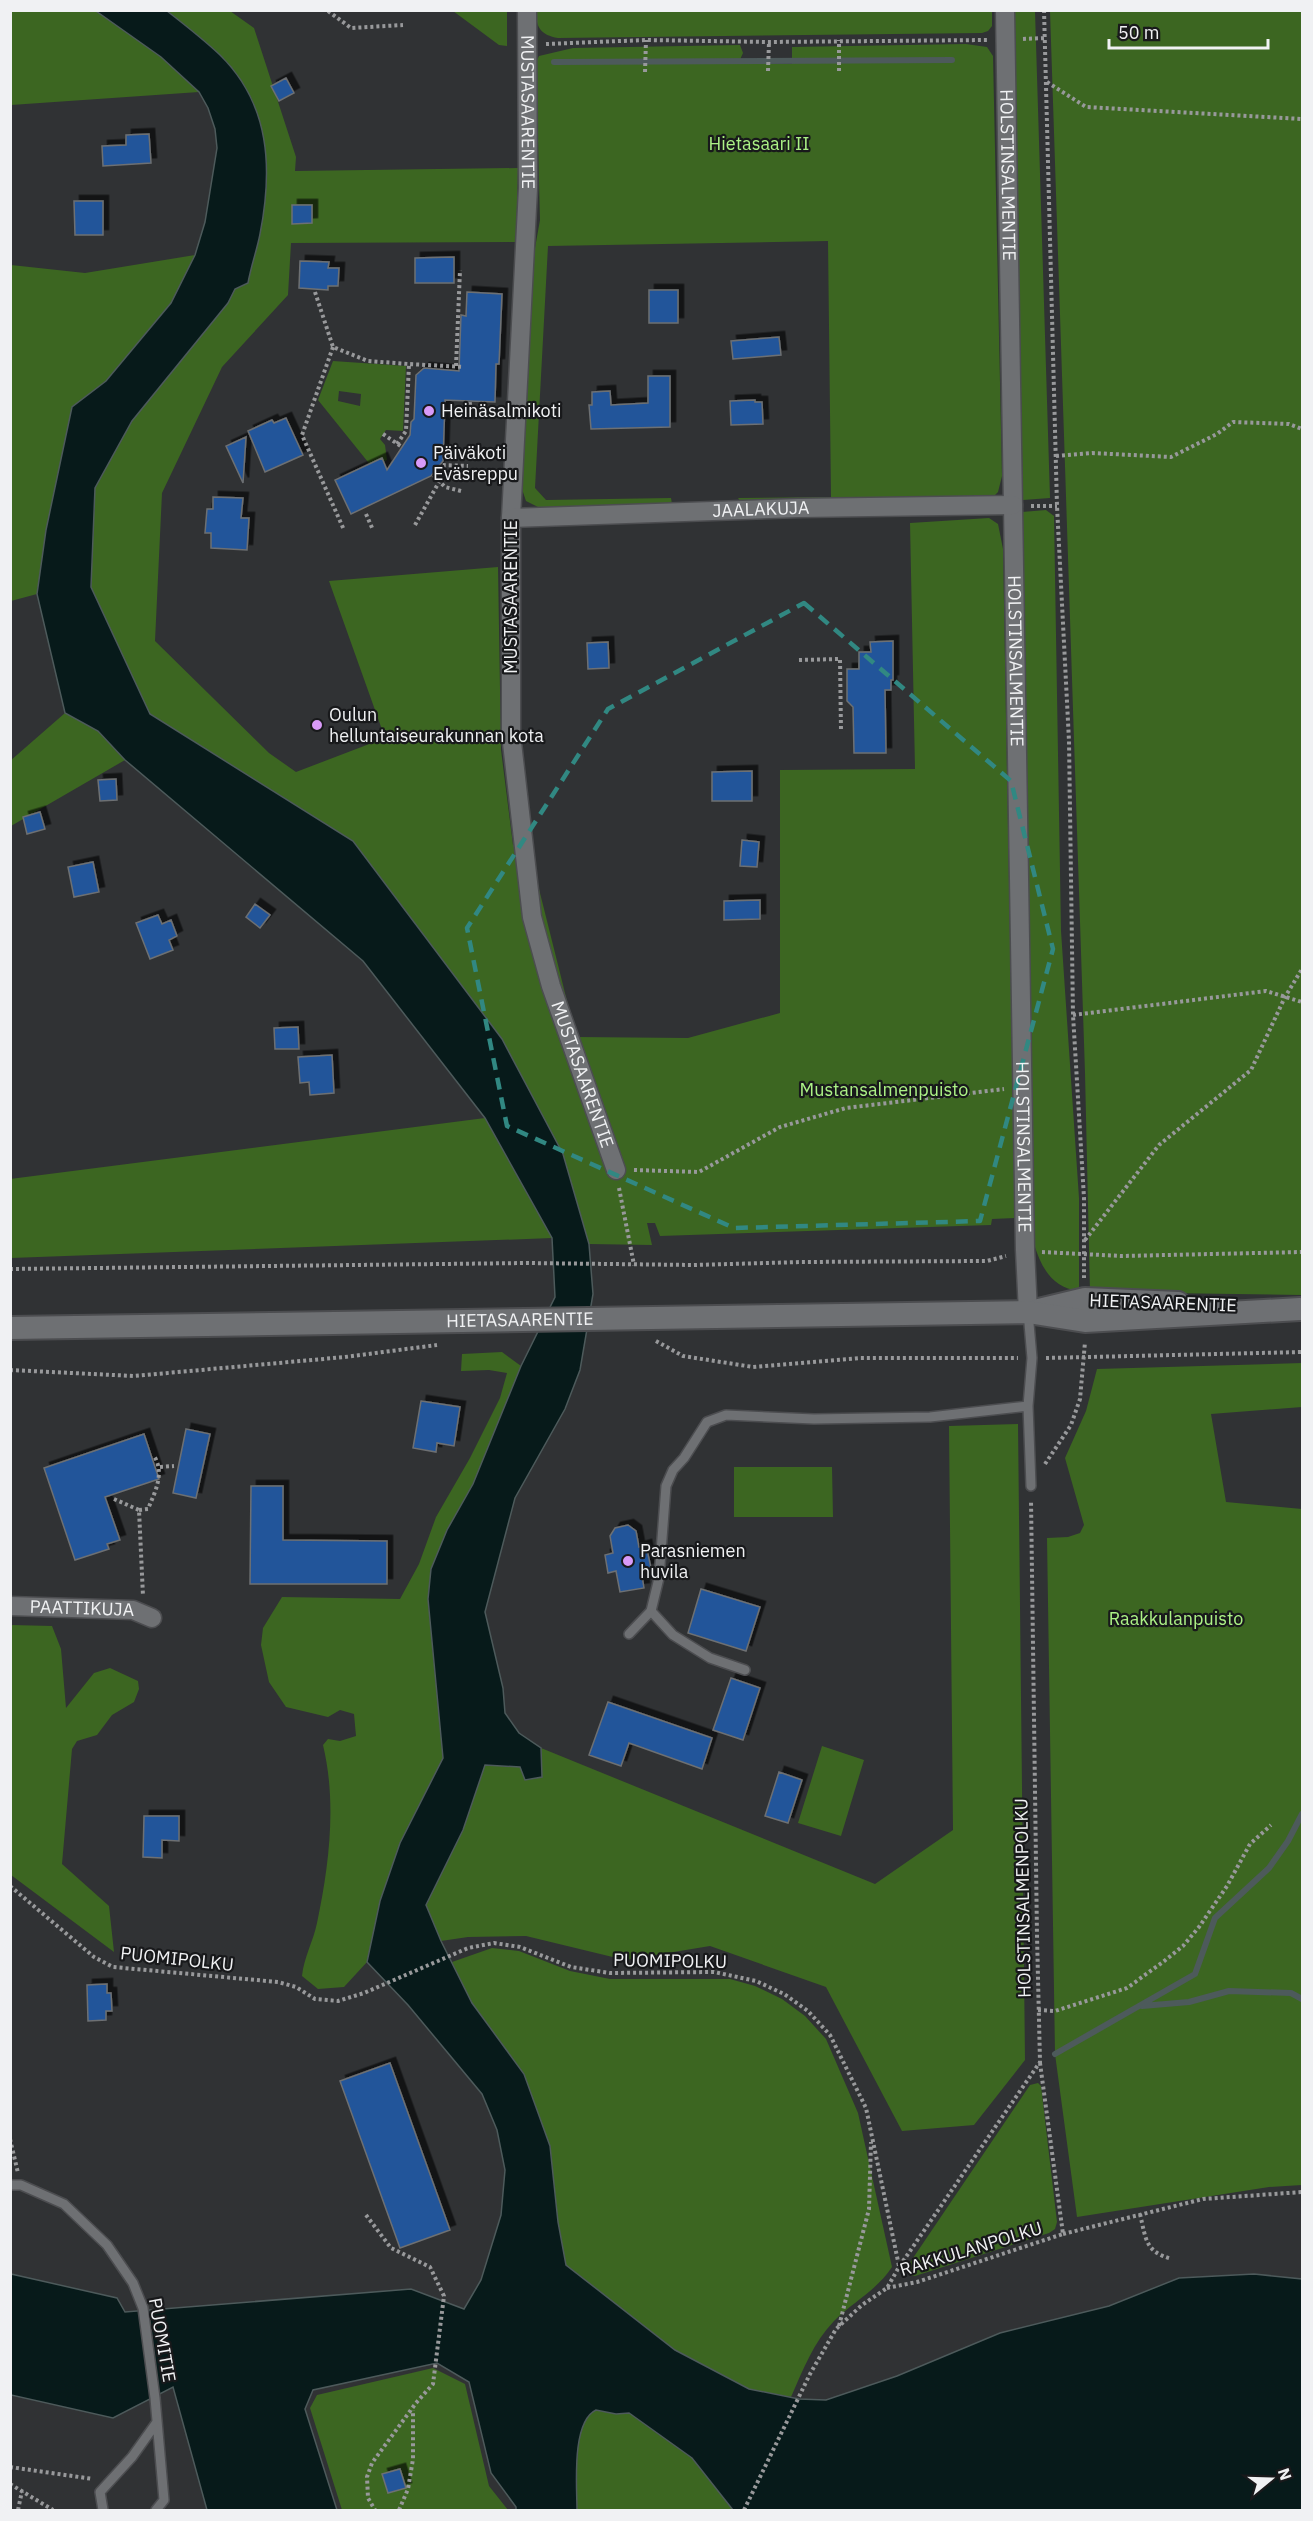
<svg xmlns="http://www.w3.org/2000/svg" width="1313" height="2521" viewBox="0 0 1313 2521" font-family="'IBM Plex Sans',sans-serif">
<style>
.green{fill:#3c6621;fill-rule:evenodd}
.water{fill:#071a1a;stroke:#4d5a5b;stroke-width:1.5}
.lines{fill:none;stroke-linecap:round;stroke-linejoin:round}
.stream{stroke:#4d5a5b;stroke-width:6}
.building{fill:#22559a;stroke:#6d7073;stroke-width:1.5;filter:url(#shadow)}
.service-casing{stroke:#4c4d50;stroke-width:12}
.minor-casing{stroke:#4c4d50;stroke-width:21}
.tertiary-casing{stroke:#4c4d50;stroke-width:26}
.path{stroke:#98999b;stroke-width:4;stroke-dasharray:3 3;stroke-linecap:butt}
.service{stroke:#6e7073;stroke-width:9}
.minor{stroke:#6e7073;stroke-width:18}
.tertiary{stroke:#6e7073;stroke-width:22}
.marked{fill:none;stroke:#318882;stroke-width:4.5;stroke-dasharray:12 8;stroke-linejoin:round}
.poi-dot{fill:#d89af8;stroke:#18191b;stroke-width:2}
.labels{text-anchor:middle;stroke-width:4.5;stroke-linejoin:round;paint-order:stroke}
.street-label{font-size:18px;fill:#f0f1f3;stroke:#18191b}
.park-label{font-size:18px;fill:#acf286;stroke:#18191b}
.poi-label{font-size:18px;fill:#f0f1f3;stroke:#18191b;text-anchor:start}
</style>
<defs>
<filter id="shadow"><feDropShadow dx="5.5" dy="-5.5" stdDeviation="0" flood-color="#0009"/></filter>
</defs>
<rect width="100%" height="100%" fill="#303234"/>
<!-- green -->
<path class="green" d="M992,10v16l-4,5 -6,2 -424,5c-17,-3 -22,-10 -22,-27z
M11,11h85l65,46 38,35 -188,13z
M167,11h63l24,17 42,129 -1,14 223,-3 -2,74 -225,1 -3,52 -66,72 -60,126 -7,148 114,112 27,19 89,-34 -56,-157 169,-14 3,183 12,95h18v12l45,180 112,1 92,-25v-243l135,-1 -5,-246 79,-5 9,6 5,25 12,669 -23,1 -1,6 -331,11 -5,-13h-8l5,22 -63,-1 -26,-90 -61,-115 -149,-198 -96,-54 -107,-73 -59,-127 4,-99 37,-67 96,-118 7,-14 13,-7 12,-47 -40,-180z
M453,11h54v35l-8,-1z
M1014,11h21l15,487 -27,2z
M1050,11h252v1284l-212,-3 -5,-219z
M966,44l21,3 6,9 9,420 -4,16 -7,7 -248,6 -5,-7 93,-1 -3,-256 -280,5 -13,242 11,12 125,-2 1,6 -3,2 -131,1 -12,-6 -7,-21 16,-232 5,-28 -4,-158 3,-6 34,-8 167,-3 3,8 -5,11h54v-17z
M195,255l-24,48 -65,78 -34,26 -26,123 -9,64 -26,7v-336l74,8z
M333,361l73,5 -3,65 -17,-1 -6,9 5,6 2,15 -15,7 -54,-67zM339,391l22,3 -1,12 -22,-5z
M1046,510l8,6 7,415 18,267v93c-27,-3 -38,-24 -45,-47l-12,-732z
M65,713l33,18 27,29 -114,66 -1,-65z
M485,1118l67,120 -541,20 -1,-79z
M502,1352l19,14 -48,118 -26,46 -16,39 -3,30 15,159 -43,86 -20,57 -13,61 -23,25 -26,2 -16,-13c2,-19 11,-34 15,-53 12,-57 20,-120 6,-178l5,-6 12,2 16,-5 -2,-22 -14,-4 -12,7 -42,-10 -17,-25 -8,-37 2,-17 19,-31 118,2 19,-35 17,-47 34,-59 30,-60 7,-25 -18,-3 -28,1 1,-17z
M1302,1363v44l-91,7 15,88 76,7v676l-33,2 -192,30 -22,-163 -8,-516 21,-1 12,-4 4,-8 -19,-67 21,-47 11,-42z
M1018,1424l7,636 -51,65 -72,6 -76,-144 -116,-41 -85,14 -99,-24 -58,1 -27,4 -15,-36 37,-75 22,-65 35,2 22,10 -1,-29 334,136 78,-54 -4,-404z
M734,1467h98l1,50h-99z
M11,1625l41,1 9,23 5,59 28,-35 16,-5 28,13 1,8 -5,13 -22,13 -15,20 -20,6 -5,8 -10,115 47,42 5,46 -103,-77z
M822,1746l42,14 -23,76 -43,-13z
M492,1948l27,3 51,20 40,8h120l25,7 27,13 23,17 21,23 32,74 34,154c-16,24 -38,34 -58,54 -21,22 -31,49 -43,76l-42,-8 -74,-39 -109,-84 -8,-44 -8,-76 -26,-72 -52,-71 -20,-41z
M1038,2083l3,3 16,136 -2,7 -6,4 -134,43 -5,-1 -1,-11 121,-179z
M433,2368l32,16 24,102 19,24h-166l-32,-102 7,-13z
M596,2410l20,4 13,-1 63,45 41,52h-156c0,-24 -6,-88 19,-100z"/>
<!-- water -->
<path class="water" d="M96,11h71c18,14 36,28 53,44 50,49 53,113 40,179 -3,16 -9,32 -12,49l-13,6 -7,14 -96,118 -37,67 -4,99 59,127 203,127 149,198 61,115 26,90 4,50 -13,76 -15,39 -50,89 -30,114 18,76 2,25 14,20 22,15 1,29 -17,3 -5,-13 -35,-2 -22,65 -37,75 15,36 31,62 52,71 26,72 8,76 8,43 109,85 74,39 50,10 27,1 71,-24 103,-43 109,-27 70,-28 75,-4 48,5v231h-569l-41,-52 -63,-45 -13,1 -20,-4c-25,12 -19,77 -19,100h-61v-3l-25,-34 -22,-91 -32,-19 -124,27 -8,19 32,101h-130l-34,-123 -60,31 -102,-23v-121l106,24 8,14 286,-23 53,20 17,-29 20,-65 4,-45 -8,-40 -15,-36 -74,-89 -41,-43 13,-61 20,-58 43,-85 -15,-159 3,-30 16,-39 26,-46 48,-118 34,-69 -3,-59 -67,-120 -122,-157 -238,-201 -27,-29 -33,-18 -28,-119 9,-64 26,-123 34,-26 65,-78 24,-48 10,-33 12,-74 -2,-19 -7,-21 -9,-16 -38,-35z"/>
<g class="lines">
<!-- stream -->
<path class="stream" d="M554,62l398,-2
M1142,2006l47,-4 40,-11 62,2 11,6
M1055,2054l140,-80 20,-56 54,-50 19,-27 14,-27"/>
</g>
<!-- building -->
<path class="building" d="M286,78l8,15 -15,8 -8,-15z
M149,134l2,29 -48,3 -1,-20 24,-1v-10z
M74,201h29v34h-28z
M292,205h20v18l-20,1z
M454,257v26h-39v-25z
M300,261l29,1 -1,6h11l-1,18h-10v4l-29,-2z
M649,290h29v33h-29z
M467,292l35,2 -3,70h-3l-1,38 -50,-2 -2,61 -12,15 -80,38 -16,-34 47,-22 5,12 23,-35 1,-13 3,-3 2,-44 8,-7 35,3 2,-56 5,1z
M779,337l2,18 -48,4 -2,-18z
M648,376h22v51l-79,2 -2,-24h3v-13l18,-1 1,14 37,-2z
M755,400v2h7l1,22 -32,1 -1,-24z
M286,418l17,37 -38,17 -17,-41 24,-11 2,3z
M246,437l-3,46 -17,-37z
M213,497l30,1 -2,20h8l-2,32 -36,-2v-15h-6l2,-24h6z
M893,641v39h-2v10h-6l1,63h-32l-1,-46 -6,-6v-32h12v-17h12l-1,-10z
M608,642l1,26 -21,1 -1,-26z
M752,771v30h-40v-29z
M116,779l1,21 -17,1 -2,-21z
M40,812l5,17 -18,5 -4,-17z
M742,840l17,2 -2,25 -17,-1z
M93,862l6,30 -25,5 -6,-30z
M760,900v19l-36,1v-19z
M255,904l15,11 -10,13 -14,-11z
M158,915l4,9 9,-4 6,16 -8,4 4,10 -23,9 -14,-36z
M298,1027l1,22h-24l-1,-21z
M332,1055l2,38 -24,2 -1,-13 -9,1 -2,-26z
M421,1401l39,6 -6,39 -17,-3 -1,9 -23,-4z
M186,1429l24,5 -14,64 -23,-5z
M144,1434l15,45 -54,18 15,43 -13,4 2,5 -34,11 -31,-92z
M251,1486h32v54l104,1v43h-137z
M628,1525l8,6 3,16 7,-2 5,23 -10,2 3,18 -24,4 -4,-21 -8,2 -3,-18 8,-2 -3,-17 5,-8z
M701,1589l59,18 -14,44 -58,-18z
M731,1678l29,10 -17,52 -30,-10z
M608,1702l104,36 -10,31 -73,-26 -8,23 -32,-11z
M779,1772l23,8 -14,43 -23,-7z
M144,1816h35v25l-17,-1v18l-19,-1z
M107,1984v9h4l1,18h-6v9l-18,1 -1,-36z
M390,2063l60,167 -50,18 -60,-167z
M400,2469l6,19 -18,5 -6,-19z"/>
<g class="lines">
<defs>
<path id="service" d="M1028,1312l4,46 -4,48 3,80
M651,1611l22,24 37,23 35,12
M629,1634l22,-23 8,-33 7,-92 7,-16 11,-12 23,-36 19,-7 88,4 116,-2 98,-11
M10,2185h11l43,19 43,41 26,38 10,25 12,90 9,102 -8,10
M103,2510l-3,-18 32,-35 25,-35"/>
<g id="minor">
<path id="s1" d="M527,10l1,178 -17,330v216l21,183 19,69 65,184"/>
<path id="s2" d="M1005,10l20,1240 3,62"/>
<path id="s3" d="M511,518l287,-10 215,-3"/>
<path id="s4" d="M10,1606l123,4 19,8"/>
</g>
<g id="tertiary">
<path d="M1039,1310l46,-11 93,4"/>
<path id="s5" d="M10,1328l1018,-16 57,9 215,-12"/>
</g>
</defs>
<!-- service casing -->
<use href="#service" class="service-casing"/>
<!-- minor casing -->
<use href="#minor" class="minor-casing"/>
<!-- tertiary casing -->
<use href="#tertiary" class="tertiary-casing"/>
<!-- path -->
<path class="path" d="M1044,10l13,496 12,235 4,274 11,183v80
M305,11v-1
M328,11l23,17 52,-3
M1023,39l22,-1
M546,44l100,-4 123,2 219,-2
M768,71l1,-29
M839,71v-31
M645,72l1,-32
M1047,82l39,25 216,12
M315,292l18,55 35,14 41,3
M333,347l-31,88 42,95
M456,366l4,-96
M469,417l1,-16
M383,434l19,13
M397,444l9,-13 3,-67 55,3
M1056,456l36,-3 79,4 46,-23 16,-12 56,2 13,5
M461,491l-16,-4 -12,-12 8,-10 27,1
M1031,506h26
M366,514l7,16
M415,525l24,-43
M799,660l41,-1 1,71
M1073,1015l193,-24 36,11
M634,1170l65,2 81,-45 66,-19 158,-19
M619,1188l15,77
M1085,1240l74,-95 92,-75 34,-73 17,-28
M1042,1252l80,4 180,-4
M10,1269l517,-6 166,2 108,-3 186,-1 19,-5
M656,1341l27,15 70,11 107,-9h158
M1046,1358l256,-6
M10,1370l124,6 211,-19 92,-12
M1045,1464l26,-39 9,-26 5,-57
M160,1467l14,-1
M114,1499l25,11 4,86
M139,1510l9,-1c7,-17 17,-36 6,-53
M10,1886l84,71 19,10 165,15 18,5 19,12 23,2 26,-8 104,-45 26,-5 26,4 51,20 39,6 104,-1 42,9 28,13 24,17 22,24 36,73 33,158
M1038,2010l17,1 72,-23 36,-26 20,-16 16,-19 28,-41 23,-42 21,-19
M10,2139l8,34
M1140,2214c6,25 5,38 32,45
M366,2215l25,33 39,19 14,29 -11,88 -17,19 -44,60 -5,14 1,21 7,12
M1063,2234l140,-35 99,-7
M887,2288l30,-6 146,-48 -23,-171
M839,2326l30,-117 2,-67
M10,2467l83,12
M10,2484l43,26
M18,2510l4,-19
M399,2510l9,-21 5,-30v-49
M744,2510l66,-136 26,-45 26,-24 25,-17 12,-21 141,-205 -3,-126 -6,-436"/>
<!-- service -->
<use href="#service" class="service"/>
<!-- minor -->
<use href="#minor" class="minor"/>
<!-- tertiary -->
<use href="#tertiary" class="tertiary"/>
</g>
<!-- marked area -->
<path class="marked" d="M804,603l207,178 42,168 -73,272 -246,7 -227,-102 -40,-198 141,-219z"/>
<!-- markers -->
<g class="poi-dot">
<circle cx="429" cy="411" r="6"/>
<circle cx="421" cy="463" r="6"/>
<circle cx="317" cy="725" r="6"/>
<circle cx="628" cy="1561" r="6"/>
</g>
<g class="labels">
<!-- street labels -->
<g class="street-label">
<text dy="6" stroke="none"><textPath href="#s1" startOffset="102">MUSTASAARENTIE</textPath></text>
<text dy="6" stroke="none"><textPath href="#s2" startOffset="165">HOLSTINSALMENTIE</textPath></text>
<text dy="6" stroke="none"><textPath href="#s3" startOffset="250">JAALAKUJA</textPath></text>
<text transform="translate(511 597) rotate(-90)" y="6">MUSTASAARENTIE</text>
<text dy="6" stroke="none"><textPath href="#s2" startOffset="651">HOLSTINSALMENTIE</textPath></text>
<text dy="6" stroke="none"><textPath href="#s1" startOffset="1074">MUSTASAARENTIE</textPath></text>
<text dy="6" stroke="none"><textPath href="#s2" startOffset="1137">HOLSTINSALMENTIE</textPath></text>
<text transform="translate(1163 1303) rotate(2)" y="6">HIETASAARENTIE</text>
<text dy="6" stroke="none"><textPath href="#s5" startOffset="510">HIETASAARENTIE</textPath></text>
<text dy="6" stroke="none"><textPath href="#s4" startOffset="72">PAATTIKUJA</textPath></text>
<text transform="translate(1023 1898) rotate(-91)" y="6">HOLSTINSALMENPOLKU</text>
<text transform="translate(177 1959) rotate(6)" y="6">PUOMIPOLKU</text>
<text transform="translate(670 1961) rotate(1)" y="6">PUOMIPOLKU</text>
<text transform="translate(971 2249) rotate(-17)" y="6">RAKKULANPOLKU</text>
<text transform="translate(162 2340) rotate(80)" y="6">PUOMITIE</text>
</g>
<!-- park labels -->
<g class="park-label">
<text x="759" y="150">Hietasaari II</text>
<text x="884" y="1096">Mustansalmenpuisto</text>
<text x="1176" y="1625">Raakkulanpuisto</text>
</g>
<!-- poi labels -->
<g class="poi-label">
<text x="441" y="417">Heinäsalmikoti</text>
<text x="433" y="459">Päiväkoti<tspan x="433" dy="21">Eväsreppu</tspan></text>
<text x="329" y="721">Oulun<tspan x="329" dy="21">helluntaiseurakunnan kota</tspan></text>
<text x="640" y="1557">Parasniemen<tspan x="640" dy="21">huvila</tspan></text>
</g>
</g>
<!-- border -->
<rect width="1313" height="2521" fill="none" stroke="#f0f1f3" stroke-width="24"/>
<!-- north arrow -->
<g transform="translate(1271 2479) rotate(71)" stroke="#18191b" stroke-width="4.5" paint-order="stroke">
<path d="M0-4.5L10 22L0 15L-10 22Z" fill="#f0f1f3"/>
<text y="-9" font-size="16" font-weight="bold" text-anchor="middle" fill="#f0f1f3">N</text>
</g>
<!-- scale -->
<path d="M1109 39v9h159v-9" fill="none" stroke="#f0f1f3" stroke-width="3"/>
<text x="1118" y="39" font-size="18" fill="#f0f1f3" stroke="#18191b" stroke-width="4.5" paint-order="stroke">50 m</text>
</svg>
